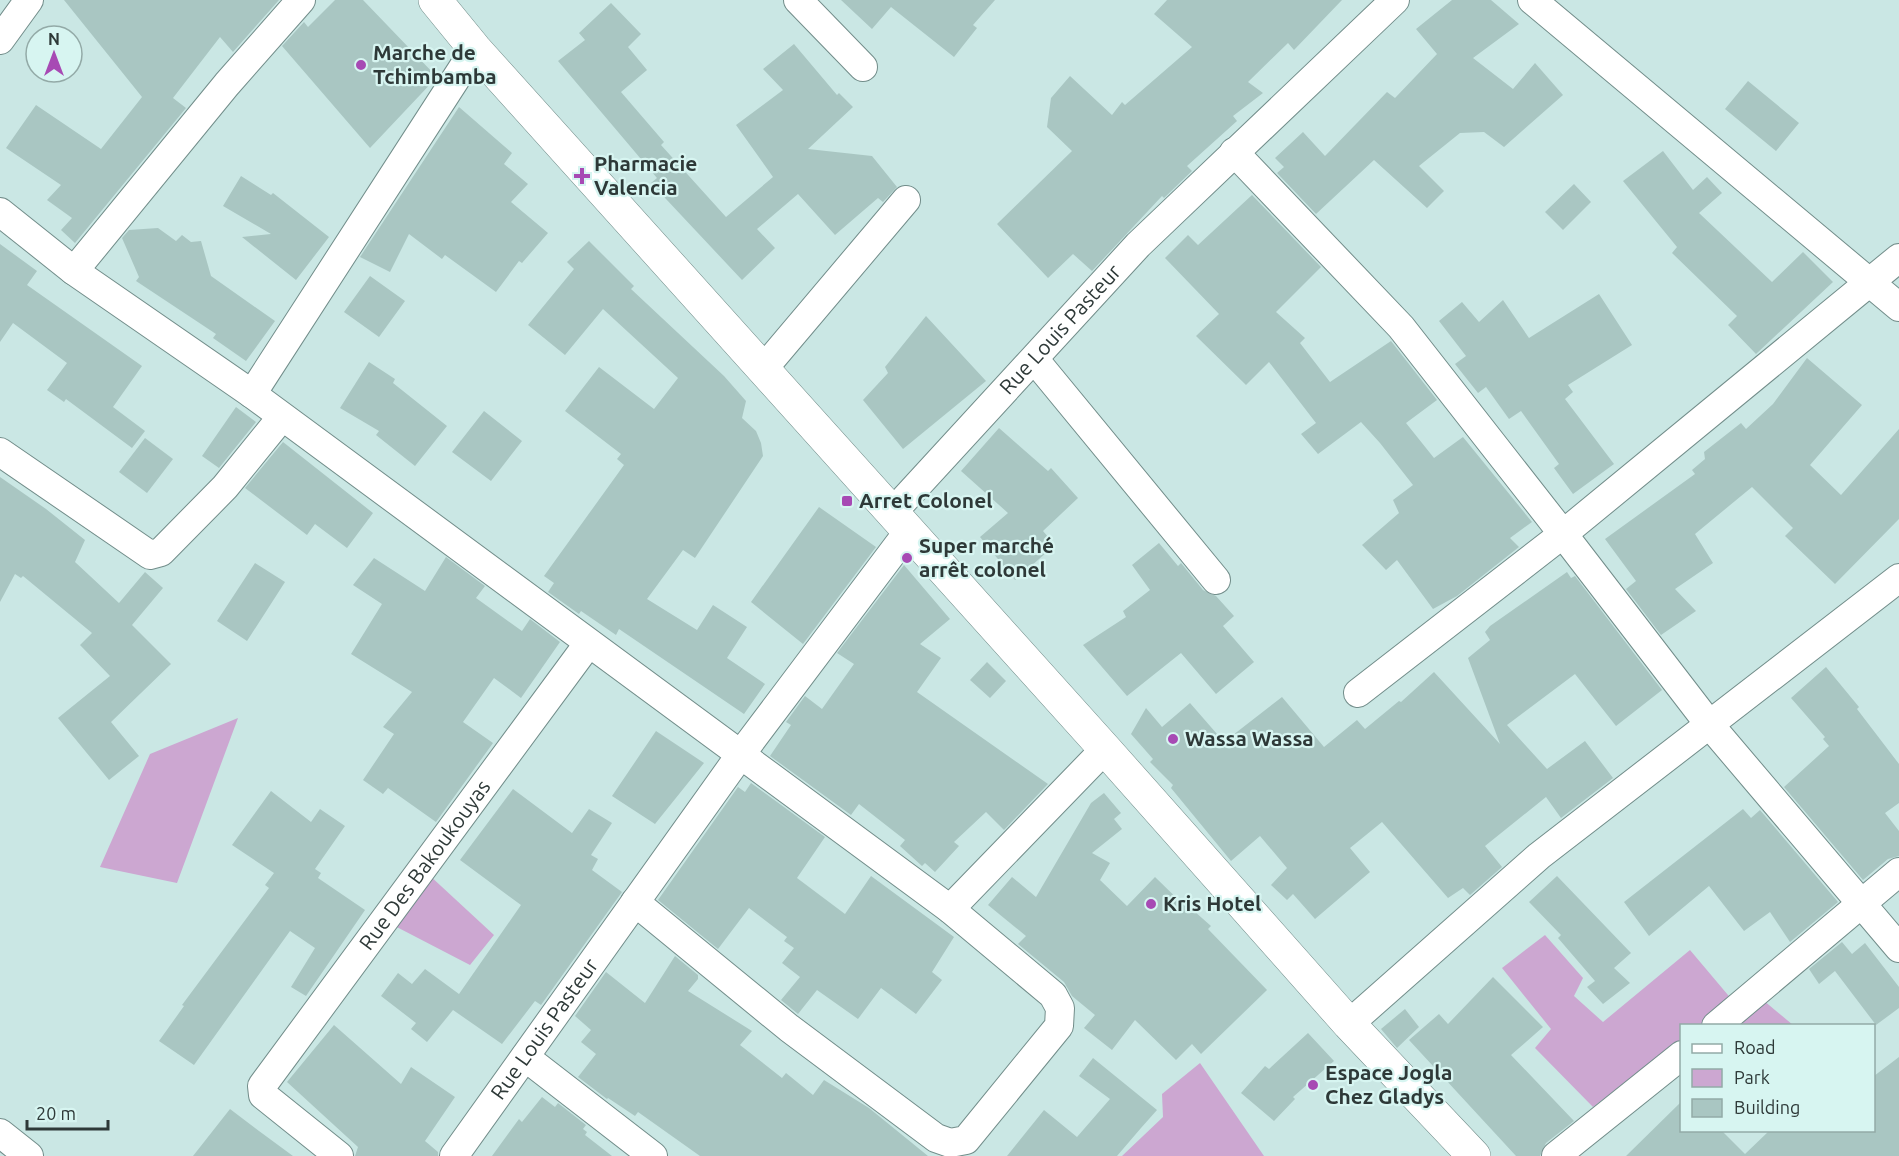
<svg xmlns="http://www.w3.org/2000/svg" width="1899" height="1156" viewBox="0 0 1899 1156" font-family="Ubuntu,sans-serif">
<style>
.green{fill:#cca7d1}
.building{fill:#a9c6c2}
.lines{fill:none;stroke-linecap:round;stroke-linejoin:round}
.minor-casing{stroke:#728d8a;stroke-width:30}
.highway-casing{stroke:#728d8a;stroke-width:34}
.minor{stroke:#fff;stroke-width:28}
.highway{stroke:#fff;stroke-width:33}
.poi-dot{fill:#a74ab4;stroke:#d7f5f1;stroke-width:2}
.labels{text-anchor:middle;stroke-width:4.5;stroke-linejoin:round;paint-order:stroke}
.poi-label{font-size:21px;font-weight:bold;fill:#2e3938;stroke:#d7f5f1;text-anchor:start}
.street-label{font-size:21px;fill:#2e3938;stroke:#d7f5f1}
</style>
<rect width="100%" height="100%" fill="#cae7e4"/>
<!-- green -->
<path class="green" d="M238,718l-61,165 -77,-16 50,-113z
M428,874l66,61 -24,30 -81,-42z
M1545,935l38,43 -9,18 29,26 87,-72 43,51 -33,24 -18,1 -1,14 -88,67 -58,-59 16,-19 -49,-61z
M1763,1000l30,25 -58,1z
M1200,1063l64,93h-142l41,-39 -1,-23z"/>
<!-- building -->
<path class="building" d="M64,0h215l-46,52 -13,-15 -47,61 13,10 -111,135 -14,-13 11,-12 -25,-18 14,-15 -55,-37 30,-43 65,44 41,-52z
M335,0h28l74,77 -67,71 -88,-102 22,-24 4,5z
M841,0h154l-22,25 4,3 -23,29 -63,-50 -19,22z
M1167,0h175l-48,50 -6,-7 -40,39 15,11 -30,23 4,5 -50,45 5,5 -28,27 -2,-2 -70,75 -19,-17 -25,24 -51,-54 75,-73 -25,-24 4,-29 19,-22 42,39 10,-13 3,3 67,-58 -38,-33z
M1452,0h39l28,24 -46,34 40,31 22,-26 28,32 -59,52 -20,-15 -24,1 -41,33 25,25 -17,17 -53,-48 -58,54 -39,-41 7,-6 -9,-9 28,-26 22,24 62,-64 8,6 42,-44 -21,-25z
M611,3l30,31 -13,13 19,23 -26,22 43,50 -3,3 65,72 47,-40 -37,-52 47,-35 -20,-21 31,-25 43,51 2,-2 14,14 -45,42 64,7 25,31 -14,15 -5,-4 -43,37 -37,-41 -41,35 18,19 -33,32 -91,-97 6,-5 -99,-117 27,-21 -6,-7z
M1748,81l51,42 -23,28 -51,-42z
M459,107l53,46 -8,11 24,20 -17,18 37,31 -26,30 -3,-2 -23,31 -51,-37 -3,4 -33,-25 -19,38 -30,-15z
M1663,151l30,39 14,-13 15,16 -23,20 73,69 31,-30 30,30 -77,72 -28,-29 9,-9 -65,-63 5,-6 -54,-66z
M241,176l30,19 2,-2 56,44 -33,43 -54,-43 29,-3 -48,-28z
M1574,184l17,18 -28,28 -18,-18z
M1252,195l69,72 -45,45 29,26 -5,5 30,39 61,-41 46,59 -31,23 28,35 29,-21 69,85 -22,16 9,9 -62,49 -24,13 -36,-49 -11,10 -24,-25 37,-32 -6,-13 20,-15 -33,-42 -19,-21 -43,32 -17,-20 15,-11 -47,-61 -23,23 -50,-49 23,-22 -54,-56 23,-23 10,10z
M158,228l18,13 6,-6 9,7 10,-1 10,35 64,45 -29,40 -33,-23 3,-4 -80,-53 3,-4 -17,-39 7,-8z
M589,241l45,45 -3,3 93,87 22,25 -4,17 14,13 5,12 2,13 -68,102 -12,-8 -36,49 50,31 16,-25 34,22 -20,31 38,26 -21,30 -125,-85 -3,6 -35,-24 -2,3 -31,-22 6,-9 -10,-7 80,-111 -7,-6 4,-5 -56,-43 34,-44 55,42 24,-31 -75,-69 -38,46 -37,-30 46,-56 -7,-7z
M0,244l37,27 -10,14 115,81 -29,41 32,24 -13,17 -66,-49 -2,3 -17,-12 20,-27 -54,-40 -13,19z
M370,276l35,25 -26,36 -35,-25z
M1599,294l33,51 -64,40 5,7 -8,7 49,65 -41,30 -19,-26 5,-4 -38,-53 -12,8 -23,-32 -8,6 -23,-29 11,-8 -27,-35 23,-19 17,20 24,-22 26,38z
M926,316l60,65 -83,68 -40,-49 25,-27 -3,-6z
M1807,358l55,47 -52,60 31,30 58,-66v90l-64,65 -50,-48 8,-8 -41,-41 -57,47 18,29 -38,26 21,22 -35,24 -35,-46 10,-8 -31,-42 90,-65 -3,-4 13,-11 -1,-7 37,-29 5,6 27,-25z
M369,362l26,17 -2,4 54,43 -32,40 -39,-31 3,-4 -39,-23z
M236,407l20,15 -37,46 -17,-12z
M484,411l38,30 -31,40 -39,-29z
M999,428l49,43 3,-3 27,30 -35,33 12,14 -40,35 -35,-43 28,-24 -47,-42z
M145,438l28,21 -26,34 -28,-21z
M283,442l90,71 -26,35 -32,-24 -8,11 -62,-47z
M0,477l46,32 39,31 -10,22 44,41 26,-31 18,16 -31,37 39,39 -60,58 28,34 -30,24 -51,-62 52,-42 -30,-31 12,-12 -69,-57 -2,2 -6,-4 -15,28z
M819,507l57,40 -73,97 -52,-42z
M1159,543l19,23 3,-3 22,27 13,6 18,20 -11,10 31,36 -38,32 -35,-41 -54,43 -44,-51 43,-28 -3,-6 27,-21 -18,-25z
M446,557l39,29 -9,12 46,33 8,-12 30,23 -39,56 -27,-20 -31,44 30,21 -57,79 -48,-34 -5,6 -20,-14 31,-46 -11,-7 29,-35 -61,-38 31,-50 -29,-19 21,-27 51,33z
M255,563l30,19 -38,59 -30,-20z
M904,565l46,54 -30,25 21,14 -24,34 131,92 -44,46 -18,-18 -32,30 5,4 -24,26 -10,-9 -3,3 -22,-20 5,-6 -46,-36 -8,11 -81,-59 21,-31 -5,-3 19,-26 17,13 32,-45 -17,-11z
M1567,572l4,6 4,-2 87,114 -46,36 -41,-52 -68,51 40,44 38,-28 28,37 -52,40 -15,-21 -61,49 17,21 -32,28 -7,-7 -15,10 -66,-76 -32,26 20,24 -55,47 -22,-25 -6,6 -16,-15 16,-17 -27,-32 -29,25 -60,-73 2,-3 -23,-23 3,-3 -22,-25 15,-26 16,19 28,-24 34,39 58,-45 42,50 33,-27 8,9 34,-28 2,1 33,-30 66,72 -32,-86 22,-18 -5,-8 5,-6z
M987,662l19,19 -16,17 -20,-18z
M1826,667l33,40 -2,2 42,55v39l-14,10 14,18v25l-11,3 -25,21 -79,-93 45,-41 -6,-7 2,-2 -34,-39z
M656,731l48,32 -49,61 -43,-28z
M751,783l74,54 -28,41 48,36 26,-38 83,61 -22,35 10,8 -26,34 -35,-26 -23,31 -41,-29 -19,24 -17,-14 19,-23 -18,-14 12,-15 -10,-7 3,-4 -38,-29 -31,41 -60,-49 80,-113 7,5z
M513,789l59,44 17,-24 23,14 -21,32 7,4 -6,11 30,22 -81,113 -6,-4 -33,43 -49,-34 -26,32 -16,-13 5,-6 -35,-27 17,-23 14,11 13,-15 34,25 62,-89 -61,-45z
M271,791l40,31 9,-13 25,17 -30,43 6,4 -3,5 47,32 -59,86 -15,-9 24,-39 -25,-17 -96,134 -35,-24 25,-35 -2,-1 87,-117 -4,-3 9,-12 -42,-28z
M1104,793l17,20 -7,6 8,10 -30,24 18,10 -10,17 27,26 28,-29 37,36 2,-2 17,15 -3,3 59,61 -66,64 -9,-10 -16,16 -41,-40 -23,30 -28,-22 11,-13 -23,-19 -8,-14 -46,-38 8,-8 -38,-31 24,-28 24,20 55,-94z
M1743,809l8,9 9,-8 78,92 -48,40 -20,-30 -26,19 -35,-45 -60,50 -25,-34z
M1557,876l74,77 -17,15 16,15 -27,21 -16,-17 8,-6 -37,-43 3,-3 -32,-33z
M1842,942l10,12 13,-11 34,44v21l-23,17 -41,-54 -16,13 -10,-15z
M675,956l23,19v4l-10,12 64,40 -12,14 42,33 4,-5 27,22 11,-15 45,28 59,48h-228l-62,-44 -3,4 -27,-18 -1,1 -29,-22 18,-23 -15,-12 10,-12 -16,-14 31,-44 39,31z
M1493,977l50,50 -32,28 63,66 -28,22 -6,13h-24l-107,-116 30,-26 9,10z
M1405,1009l14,18 -22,21 -16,-19z
M334,1025l67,59 10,-17 44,30 -30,44 13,11v4h-83l3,-9 -71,-65z
M1308,1033l26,28 -41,36 2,2 -21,22 -33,-28 24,-27 4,3z
M1899,1057v99h-273l56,-55v30h40l23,23 24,-23h105v-55z
M1093,1058l64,52 -16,18 -24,28h-110l37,-46 33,27 33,-38 -31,-23z
M542,1097l13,10 3,-4 28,22 -3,4 4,3 -2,3 27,21h-120l27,-37 3,3z
M230,1109l29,22 34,25h-100z"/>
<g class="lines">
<defs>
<g id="minor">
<path d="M798,0l65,67"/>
<path d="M1532,0l367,307"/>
<path d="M0,40l29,-40"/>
<path d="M1234,152l167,175 162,207 336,-276"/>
<path d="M0,212l74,59 178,123 698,515 103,86 7,13 -1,18 -93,114 -16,3 -14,-5 -147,-110 -154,-126"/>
<path d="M74,271l153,-187 74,-84"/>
<path d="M1035,360l181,220"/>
<path d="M764,368l142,-168"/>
<path d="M252,394l223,-345"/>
<path d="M0,452l150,103 11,-3 64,-65 56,-69"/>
<path id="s1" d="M892,513l246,-268 257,-245"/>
<path d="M1358,693l205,-159 146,190 190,224"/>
<path d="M950,909l155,-160"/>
<path d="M1349,1024l190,-168 360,-278"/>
<path d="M1716,1026l183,-154"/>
<path d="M525,1057l128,99"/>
<path d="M0,1133l29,23"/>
<path id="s2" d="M339,1156l-76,-61 -1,-9 326,-442"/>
<path id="s3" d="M454,1156l287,-402 167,-222"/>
<path d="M1556,1156l126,-101"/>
</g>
<path id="highway" d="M435,0l40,49 630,700 244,275 125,132"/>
</defs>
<!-- minor casing -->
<use href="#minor" class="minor-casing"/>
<!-- highway casing -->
<use href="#highway" class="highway-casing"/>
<!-- minor -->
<use href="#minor" class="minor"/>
<!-- highway -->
<use href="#highway" class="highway"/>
</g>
<!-- markers -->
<g class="poi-dot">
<circle cx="361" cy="65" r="6"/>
<path d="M579 167h6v6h6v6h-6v6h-6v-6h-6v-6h6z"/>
<rect x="841" y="495" width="12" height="12" rx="3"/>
<circle cx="907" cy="558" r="6"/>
<circle cx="1173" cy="739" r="6"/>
<circle cx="1151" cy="904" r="6"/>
<circle cx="1313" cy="1085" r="6"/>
</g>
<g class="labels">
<!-- poi labels -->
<g class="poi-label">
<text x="373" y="60">Marche de<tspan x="373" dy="24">Tchimbamba</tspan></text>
<text x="594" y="171">Pharmacie<tspan x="594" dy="24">Valencia</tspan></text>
<text x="859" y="508">Arret Colonel</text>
<text x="919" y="553">Super marché<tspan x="919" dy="24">arrêt colonel</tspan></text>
<text x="1185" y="746">Wassa Wassa</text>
<text x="1163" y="911">Kris Hotel</text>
<text x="1325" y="1080">Espace Jogla<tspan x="1325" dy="24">Chez Gladys</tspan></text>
</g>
<!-- street labels -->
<g class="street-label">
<text dy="7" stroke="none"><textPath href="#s1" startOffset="249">Rue Louis Pasteur</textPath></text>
<text dy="7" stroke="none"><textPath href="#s2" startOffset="381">Rue Des Bakoukouyas</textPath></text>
<text dy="7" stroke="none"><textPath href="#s3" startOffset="156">Rue Louis Pasteur</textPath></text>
</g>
</g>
<!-- legend -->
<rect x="1680" y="1024" width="195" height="108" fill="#d7f5f1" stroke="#93aaa7" stroke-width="1.5"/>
<rect x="1692" y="1044" width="30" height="9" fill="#ffffff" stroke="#93aaa7" stroke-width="1.5"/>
<text x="1734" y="1054" font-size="18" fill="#2e3938">Road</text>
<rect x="1692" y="1069" width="30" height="18" fill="#cca7d1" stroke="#93aaa7" stroke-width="1.5"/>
<text x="1734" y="1084" font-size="18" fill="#2e3938">Park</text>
<rect x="1692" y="1099" width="30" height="18" fill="#a9c6c2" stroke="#93aaa7" stroke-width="1.5"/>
<text x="1734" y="1114" font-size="18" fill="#2e3938">Building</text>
<!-- north arrow -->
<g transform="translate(54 54)"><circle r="28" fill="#d7f5f1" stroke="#93aaa7" stroke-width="1.5"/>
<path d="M0-4.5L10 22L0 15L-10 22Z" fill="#a74ab4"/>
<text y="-9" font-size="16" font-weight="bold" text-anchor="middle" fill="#2e3938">N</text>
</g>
<!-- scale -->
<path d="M27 1120v9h81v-9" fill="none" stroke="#2e3938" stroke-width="3"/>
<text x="36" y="1120" font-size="18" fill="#2e3938" stroke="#d7f5f1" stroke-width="4.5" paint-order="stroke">20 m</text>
</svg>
